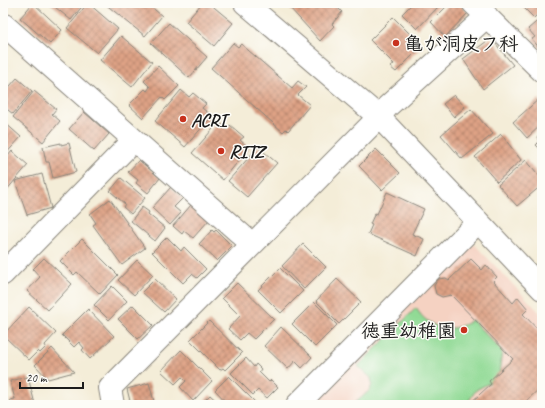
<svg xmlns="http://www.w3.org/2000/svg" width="545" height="408" viewBox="0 0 545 408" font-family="Caveat,'Klee One',sans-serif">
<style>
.built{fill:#f5d2c2}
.garden{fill:#91da95;stroke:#567b58}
.building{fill:url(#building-cross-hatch)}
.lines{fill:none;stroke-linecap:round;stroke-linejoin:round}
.minor-casing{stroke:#88847a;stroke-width:24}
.tertiary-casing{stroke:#88847a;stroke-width:24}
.minor{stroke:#fff;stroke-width:22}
.tertiary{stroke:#fff;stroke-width:22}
.poi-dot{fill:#c8321e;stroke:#fdfcf7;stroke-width:1.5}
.labels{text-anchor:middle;stroke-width:3;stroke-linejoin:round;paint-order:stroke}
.poi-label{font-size:19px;font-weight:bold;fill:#1c1c1c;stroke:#fdfcf7;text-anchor:start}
</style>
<defs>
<pattern id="building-cross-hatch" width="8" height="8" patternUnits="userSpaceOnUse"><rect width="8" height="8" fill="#dea285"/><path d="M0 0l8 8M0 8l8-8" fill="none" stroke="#b3836c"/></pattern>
</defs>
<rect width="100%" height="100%" fill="#fdfcf7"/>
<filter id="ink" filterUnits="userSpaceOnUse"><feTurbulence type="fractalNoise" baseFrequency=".025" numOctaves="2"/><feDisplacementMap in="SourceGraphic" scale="8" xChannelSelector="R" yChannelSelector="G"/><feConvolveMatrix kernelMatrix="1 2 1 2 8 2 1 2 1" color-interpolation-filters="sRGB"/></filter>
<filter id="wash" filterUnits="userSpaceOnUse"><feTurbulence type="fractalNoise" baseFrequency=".012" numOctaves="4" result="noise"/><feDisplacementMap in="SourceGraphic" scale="16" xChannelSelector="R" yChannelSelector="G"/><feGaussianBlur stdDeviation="0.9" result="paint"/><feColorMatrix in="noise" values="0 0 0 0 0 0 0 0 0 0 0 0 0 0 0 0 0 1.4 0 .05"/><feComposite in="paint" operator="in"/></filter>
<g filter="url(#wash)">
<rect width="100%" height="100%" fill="#f4edd8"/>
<!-- built -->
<path class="built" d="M475,245l67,70v88l-2,2h-229l155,-159z"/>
<!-- garden -->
<path class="garden" d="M416,308c13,21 35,27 56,12l30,31 -3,23 -8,8 -15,8 -10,15h-113l17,-15 2,-6 -1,-6 -13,-12z"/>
<g id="blocks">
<!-- building -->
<path class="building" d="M33,3l29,27 -12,14 -30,-26z
M50,3h35l-14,17z
M88,3l30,26 -21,24 -30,-25z
M104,3h43l15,13 -17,20z
M202,3h7l24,20 -19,23 -28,-24z
M293,3h46l-3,3 6,6 -10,12 2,2 -14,15 -31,-34z
M413,3h23l3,3 -22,23 -15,-15z
M450,3h9l9,10 -23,24 -14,-15z
M519,3h23v7l-8,8z
M393,17l29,29 -26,26 -6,-5 4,-3 -24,-24z
M542,17v32l-1,1 -9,-11 3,-2 -7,-8z
M169,23l38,34 -18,21 -38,-35z
M121,36l31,26 -20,25 -32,-27z
M491,38l22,27 -30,24 -20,-30z
M233,43l5,4 3,-3 51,44 6,-7 8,6 -8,8 12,10 -22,26 -2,-2 -3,3 -72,-64z
M158,66l21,20 -14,14 -3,-3 -19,21 -14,-13 16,-16 2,2 3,-4 -6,-6z
M17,78l15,13 -19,23 -10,-8v-12z
M181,90l8,7 4,-4 13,11 -4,4 10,8 -27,31 -30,-26z
M34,91l22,18 -4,5 8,7 -17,21 -30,-25z
M454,95l11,12 -11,10 -11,-13z
M539,99l3,4v21l-15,14 -14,-16z
M471,109l22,25 -31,25 -21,-24z
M84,112l25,22 -15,17 -25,-22z
M3,121l18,16 -18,20z
M219,122l8,7 3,-4 14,12 -4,3 9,8 -26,32 -31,-27z
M542,132v19l-6,-6 4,-4 -3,-4z
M501,134l20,26 -24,22 -22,-25z
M61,143v2l8,-2 7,29 -23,6 -4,-16h-3l-3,-15z
M258,147l19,16 -30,34 -19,-16z
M376,149l24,24 -18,17 -23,-24z
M12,151l16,14 -23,27 -2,-2v-28z
M139,160l21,18 -12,15 -12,-10 2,-3 -10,-8z
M526,160l16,19v6l-25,21 -19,-21z
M42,174l9,34 -24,7 -12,-34z
M121,178l24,20 -14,16 -8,-7 2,-3 -15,-13z
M171,187l12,11 -9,9 7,6 -11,12 -18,-17z
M387,192l37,17 -12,25 12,5 -7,17 -49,-22 4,-9 -2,-1 5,-11 2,1z
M110,199l35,49 -23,17 -29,-40 3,-2 -6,-9z
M191,205l18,15 -16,18 -9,-7 -2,3 -9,-8z
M142,207l7,5 -1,2 17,14 -10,13 -24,-20z
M212,230l2,2 2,-2 16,16 -15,15 -18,-17z
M167,237l14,14 3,-4 22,22 -9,9 -5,-4 -9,9 -31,-31z
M82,239l36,36 -18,19 -23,-22 -3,3 -14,-14z
M303,244l23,23 -22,22 -22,-23z
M44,258l28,26 -24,26 -21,-19 13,-14 -7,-8z
M471,259l11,11 4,-5 11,12 -4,4 20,22 5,-6 10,12 -5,5 19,20v52l-20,19h-54l23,-21 -2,-3 24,-22 -62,-64 -9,2 -6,-3 -2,-8 4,-7 8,-1 3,2z
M137,260l16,15 -19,20 -16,-15z
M280,268l23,23 -22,22 -23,-23z
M155,279l21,20 -12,13 -22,-20z
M337,279l24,23 -22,22 -23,-23z
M237,283l37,36 -20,20 -7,-6 -7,7 -12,-11 12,-13 -18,-18z
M112,286l15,15 -18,19 -15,-15z
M314,302l23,23 -22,22 -23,-23z
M133,305l20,20 -15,14 -20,-20z
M29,307l27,26 -11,12 1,2 -6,6 -2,-2 -9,9 -26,-25z
M88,309l26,27 -24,23 -8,-9 2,-2 -5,-6 -5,5 -12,-12z
M209,321l33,32 -17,17 -2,-2 -3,2 -30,-30z
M281,327l31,30 -10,11 -7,-7 -7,8 -24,-23z
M52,348l22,24 -26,7 -13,-14z
M181,350l31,31 -19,20 -13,-14 6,-6 -4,-4 -7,7 -14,-13z
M246,358l8,9 2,-3 5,5 -2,3 10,10 2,-2 7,7 -11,11 -9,-8 -5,5 -22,-22z
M229,376l28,28 -1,1h-27l-14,-15z
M28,377l7,27 -23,1 -2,-5 5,-1 -5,-18z
M149,383l6,22h-24l-4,-16z
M210,395l11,10h-21z"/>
</g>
</g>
<g filter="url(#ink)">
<use href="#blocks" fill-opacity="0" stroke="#88847a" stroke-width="1"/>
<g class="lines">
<defs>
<path id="minor" d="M473,3l69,68
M3,24l249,220
M3,274l131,-134
M113,405l-3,-17 269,-271 9,-11 99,-90
M297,405l181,-183"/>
<path id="tertiary" d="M245,3l134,114 163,172"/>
</defs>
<!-- minor casing -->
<use href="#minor" class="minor-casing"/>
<!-- tertiary casing -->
<use href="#tertiary" class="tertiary-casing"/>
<!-- minor -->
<use href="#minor" class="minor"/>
<!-- tertiary -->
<use href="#tertiary" class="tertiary"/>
</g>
</g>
<!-- markers -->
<g class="poi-dot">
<circle cx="396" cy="43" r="4"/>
<circle cx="183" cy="119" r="4"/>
<circle cx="221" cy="151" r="4"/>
<circle cx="464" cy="330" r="4"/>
</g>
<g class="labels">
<!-- poi labels -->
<g class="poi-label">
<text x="404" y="50">亀が洞皮フ科</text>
<text x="191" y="126">ACRI</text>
<text x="229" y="158">RITZ</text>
<text x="456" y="337" text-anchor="end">徳重幼稚園</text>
</g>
</g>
<!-- margin -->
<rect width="545" height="408" fill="none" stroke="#fdfcf7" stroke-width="16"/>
<!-- scale -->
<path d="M20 382v6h63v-6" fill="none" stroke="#1c1c1c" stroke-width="2"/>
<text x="26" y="382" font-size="12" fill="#1c1c1c" stroke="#fdfcf7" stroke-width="3" paint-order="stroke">20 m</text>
</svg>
